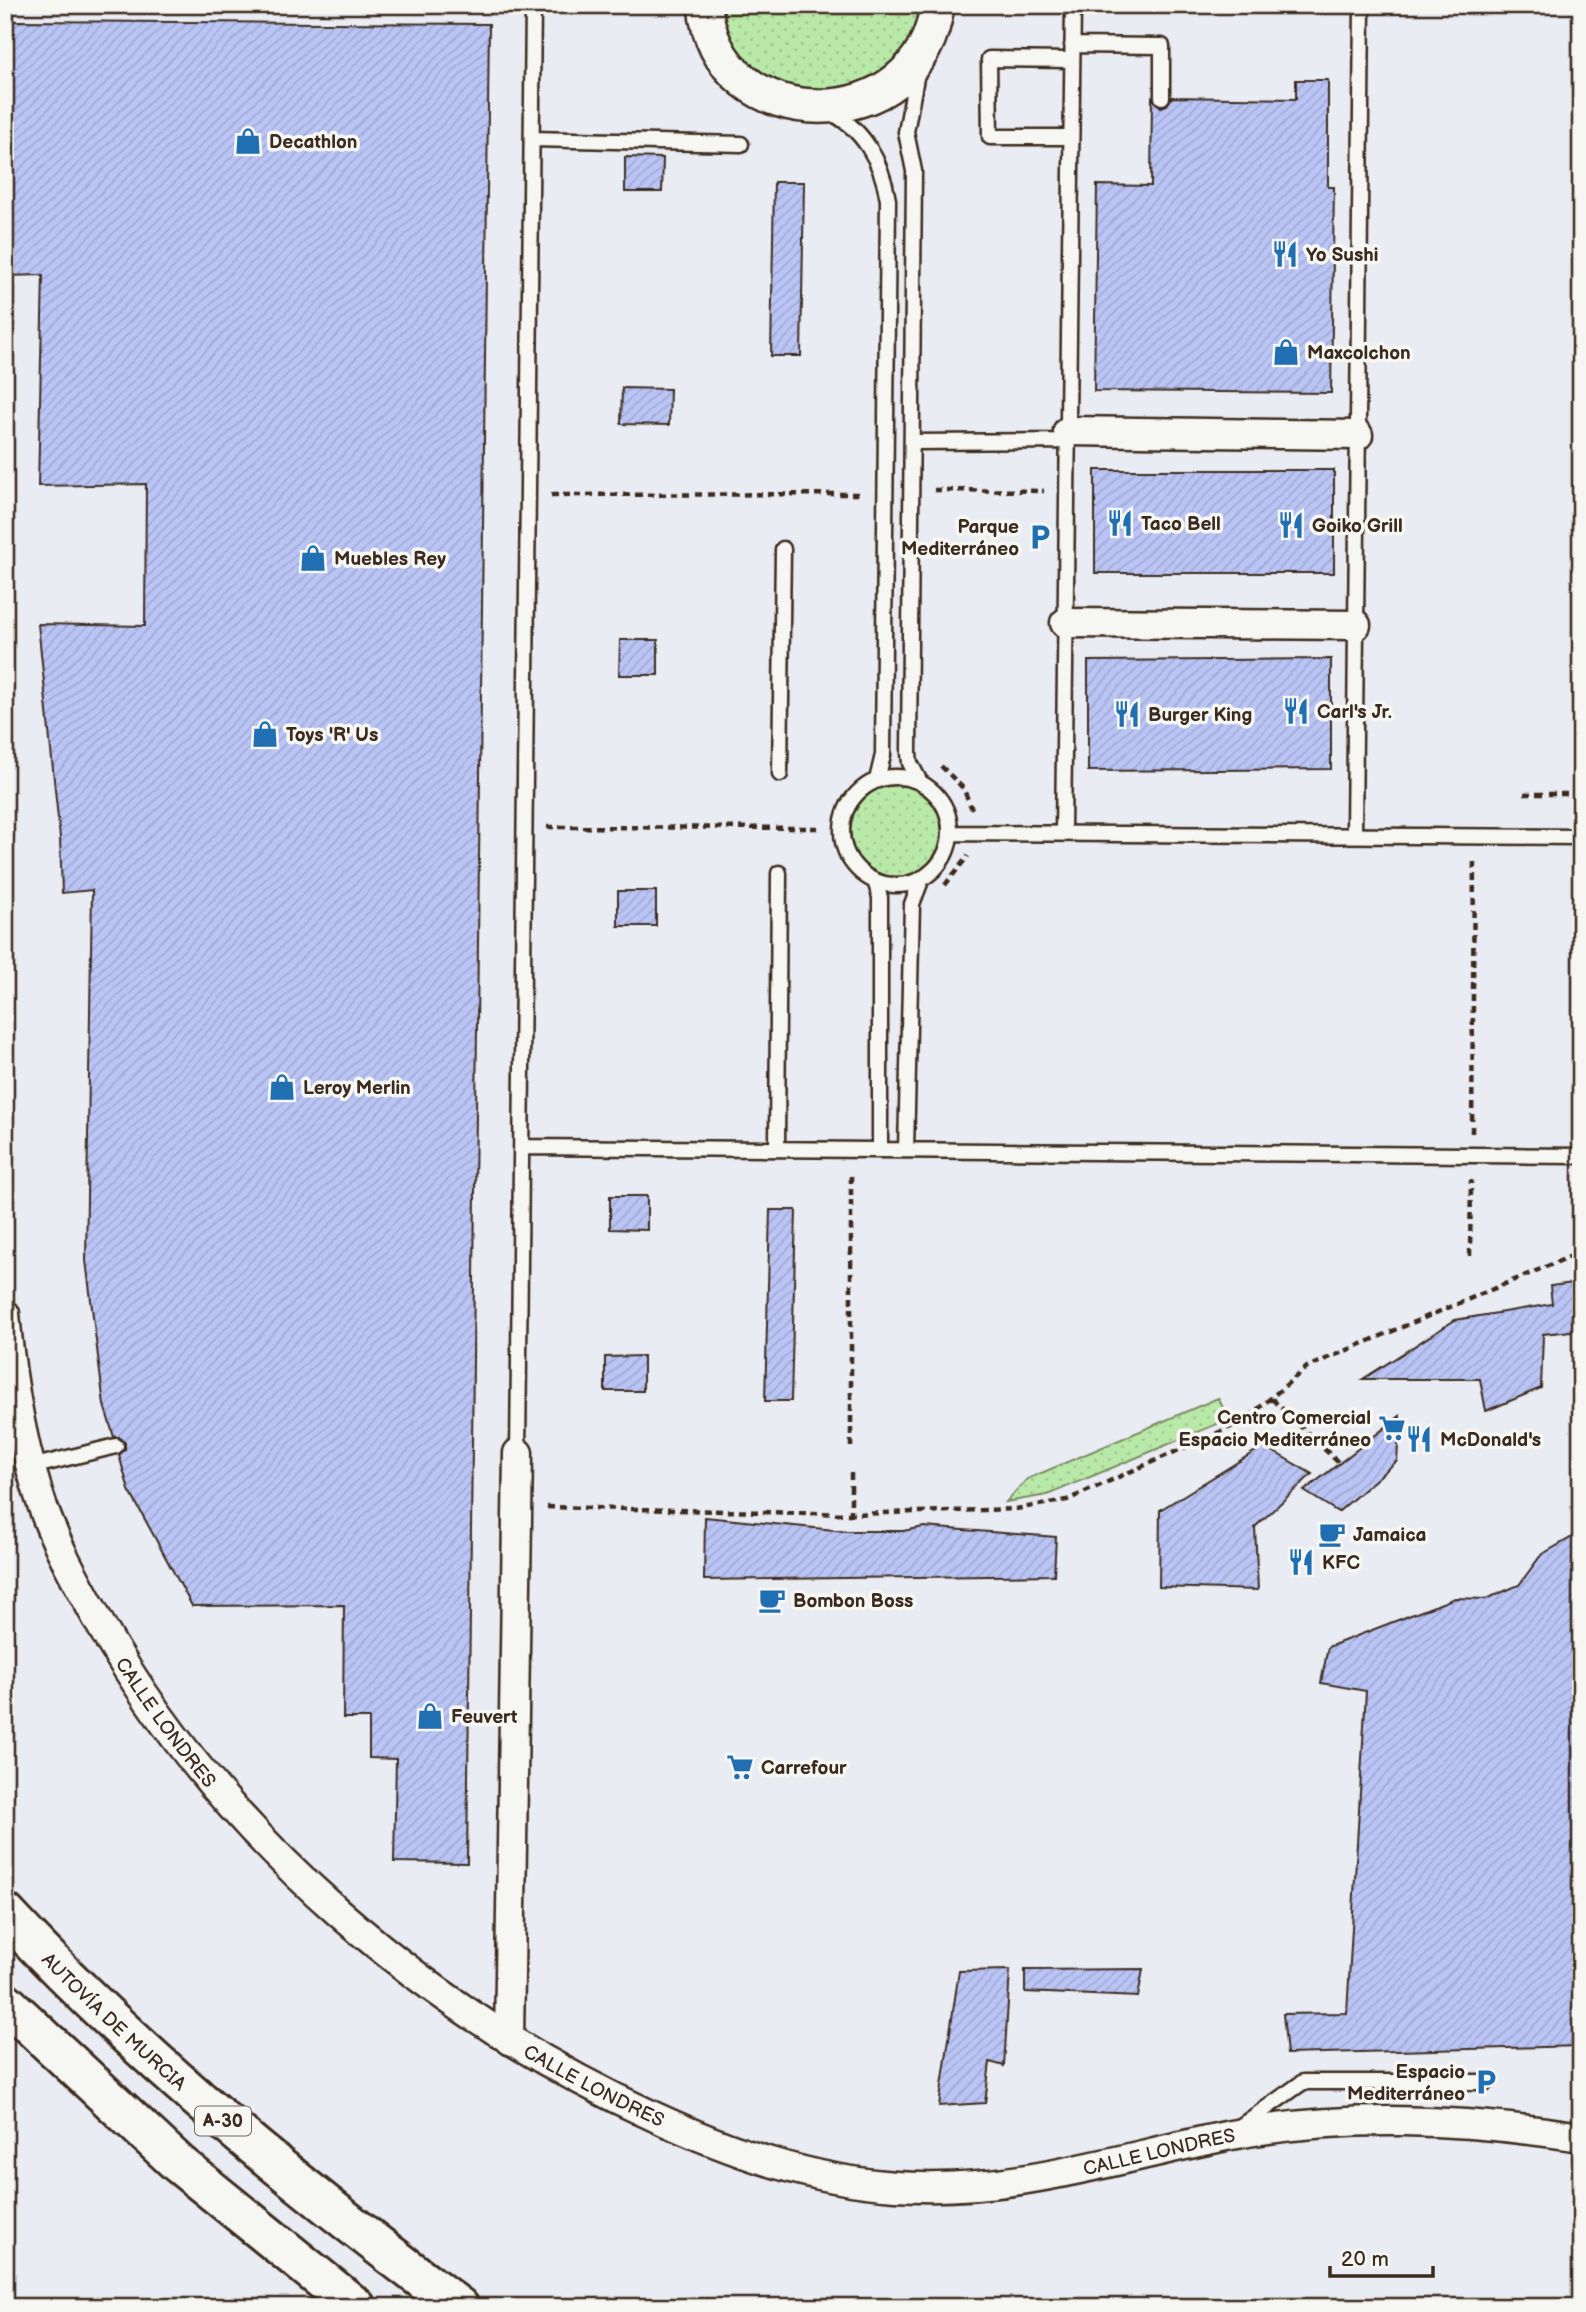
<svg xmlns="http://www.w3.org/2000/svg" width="1586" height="2312" viewBox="0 0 1586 2312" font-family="'Balsamiq Sans',sans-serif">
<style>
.garden{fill:url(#garden-dots);stroke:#7a8a63;stroke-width:2}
.building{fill:url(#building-hatch);stroke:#3b2a1e;stroke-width:2}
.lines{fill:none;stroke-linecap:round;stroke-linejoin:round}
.service-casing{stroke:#3b2a1e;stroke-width:19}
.minor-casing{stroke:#3b2a1e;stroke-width:33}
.tertiary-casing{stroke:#3b2a1e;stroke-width:38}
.motorway-casing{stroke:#3b2a1e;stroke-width:44}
.path{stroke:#3b2a1e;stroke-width:4.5;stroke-dasharray:7 5;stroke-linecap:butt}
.service{stroke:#f6f6f2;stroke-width:14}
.minor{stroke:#f6f6f2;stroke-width:28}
.tertiary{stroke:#f6f6f2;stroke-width:33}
.motorway{stroke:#f6f6f2;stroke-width:38}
.labels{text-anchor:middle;stroke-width:7;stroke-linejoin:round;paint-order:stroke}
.shield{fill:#f6f6f2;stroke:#73675e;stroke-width:2}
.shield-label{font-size:18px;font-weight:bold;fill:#3b2a1e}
.poi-label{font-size:19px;font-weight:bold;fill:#3b2a1e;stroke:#f6f6f2;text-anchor:start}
.street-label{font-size:19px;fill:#3b2a1e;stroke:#f6f6f2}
</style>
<defs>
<pattern id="garden-dots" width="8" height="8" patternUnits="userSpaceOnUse" patternTransform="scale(1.75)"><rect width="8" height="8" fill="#b9e9a8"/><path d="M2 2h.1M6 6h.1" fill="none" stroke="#a0c890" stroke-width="1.8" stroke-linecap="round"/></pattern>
<pattern id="building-hatch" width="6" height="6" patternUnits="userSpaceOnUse" patternTransform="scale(1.75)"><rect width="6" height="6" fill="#bac5f6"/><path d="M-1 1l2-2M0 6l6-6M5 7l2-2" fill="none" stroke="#a1a9d2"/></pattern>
</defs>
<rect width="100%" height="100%" fill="#eaecf3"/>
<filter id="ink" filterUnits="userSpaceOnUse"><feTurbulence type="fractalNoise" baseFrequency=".0143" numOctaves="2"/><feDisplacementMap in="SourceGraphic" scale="14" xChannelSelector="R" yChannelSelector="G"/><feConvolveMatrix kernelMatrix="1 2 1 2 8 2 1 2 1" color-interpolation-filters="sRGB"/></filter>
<g filter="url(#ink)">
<!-- garden -->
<path class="garden" d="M705,5h232l-46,80 -126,9z
M842 831a54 54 0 1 1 108 0a54 54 0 1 1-108 0Z
M1218,1398l11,21 -182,76 -41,7 21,-23z"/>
<!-- building -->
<path class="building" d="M13,21l476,3 -22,1839 -73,-1 2,-103 -27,-1v-40h-26l1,-113 -152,1 -63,-116 -10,-35 6,-6v-6l-6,-6h-5l-10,-32 -18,-145 6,-370 -30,3 -2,-55 -22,-214 107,2 1,-142 -108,2 5,-211 -38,1z
M1296,80h32v107h6l-3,206 -237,-2 3,-206 54,1 1,-89 9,10 6,-2 5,-8 124,2z
M625,157l38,1 -1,34h-37z
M774,182h30l-3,174h-30z
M622,388l48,1 -1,36 -48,-1z
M1095,470h239v103h-239z
M620,640h38v35h-39z
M1331,659v110l-243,2v-110z
M618,891h38v35h-38z
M610,1196h37v34l-37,-1z
M770,1210h26l-5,191h-26z
M1581,1282v48l-38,4 -2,54 -55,23 -6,-32h-117l92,-59 97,-16 -2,-18z
M643,1356v35h-38v-34z
M1400,1416l-3,45 -59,51 -34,-21z
M1264,1446l48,28 -57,53 3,63 -99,-3 1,-77z
M705,1517l140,14h58l21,-4 132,10 -2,38 -350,5z
M1581,1532v514l-294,8 -4,-40 64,-1 19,-322 -45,-8 7,-36 127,-49 31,1 33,-14 22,-30z
M1143,1969l-5,28 -113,-5v-22z
M1010,1970l-6,96 -14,-4 -5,41 -46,3 20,-135z"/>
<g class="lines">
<defs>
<path id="service" d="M1072,45l90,1v51
M918,67l-12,65 8,39 -5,582 1,10 10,19
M826,110c37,17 56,52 62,90l-5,555 -6,25
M1071,137h-81l-1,-78 83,1
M532,139l209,5
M912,442l156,-1
M780,774l3,-225
M842 831a54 54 0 1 1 108 0a54 54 0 1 1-108 0Z
M950,833l631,4
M1063,833l10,-828
M1354,835l8,-830
M875,881l5,16v253
M522,1147l1059,9
M777,1149l2,-276
M906,1150l6,-246 10,-26
M518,1453l15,-1448
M31,1467l85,-21
M1238,2128l65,-46h183"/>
<g id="minor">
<path d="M1068,431l290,4"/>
<path d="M1065,623l291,2"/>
<path id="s1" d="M5,1314c6,66 17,136 40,199 14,38 35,74 54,109 123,217 329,391 554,494 78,36 156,64 243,70 117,8 218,-27 330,-50 118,-23 237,-17 355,1"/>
<path d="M509,2040l9,-587"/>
</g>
<path id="tertiary" d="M705,5c11,135 217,135 232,0"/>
<g id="motorway">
<path id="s2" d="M5,1913c136,147 293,273 454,394"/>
<path d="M5,2002l174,162 177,143"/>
</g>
</defs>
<!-- service casing -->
<use href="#service" class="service-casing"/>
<!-- minor casing -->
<use href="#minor" class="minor-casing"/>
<!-- tertiary casing -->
<use href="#tertiary" class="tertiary-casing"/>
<!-- motorway casing -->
<use href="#motorway" class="motorway-casing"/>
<!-- path -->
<path class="path" d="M934,490l110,1
M551,495l310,-1
M941,766l22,22 9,21
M1524,794h57
M547,827l273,1
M945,885l23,-29
M1472,1133l2,-275
M1470,1256l1,-76
M1272,1399l68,65
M851,1447v-272
M851,1473v41
M547,1507l304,7 165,-5 51,-9 177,-79 63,-54 274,-115"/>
<!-- service -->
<use href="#service" class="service"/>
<!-- minor -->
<use href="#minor" class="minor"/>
<!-- tertiary -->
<use href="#tertiary" class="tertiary"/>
<!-- motorway -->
<use href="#motorway" class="motorway"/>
</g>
</g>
<!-- icons -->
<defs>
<symbol id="shop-bare" viewBox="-9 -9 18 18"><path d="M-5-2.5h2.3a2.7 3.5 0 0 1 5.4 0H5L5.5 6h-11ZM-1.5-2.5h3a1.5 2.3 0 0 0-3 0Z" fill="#1f6fb2" stroke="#f6f6f2" stroke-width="2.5" paint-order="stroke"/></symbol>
<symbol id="restaurant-bare" viewBox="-9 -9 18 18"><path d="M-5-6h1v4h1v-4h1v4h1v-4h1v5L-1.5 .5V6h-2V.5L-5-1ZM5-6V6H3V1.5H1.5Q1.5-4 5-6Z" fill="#1f6fb2" stroke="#f6f6f2" stroke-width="2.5" paint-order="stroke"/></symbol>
<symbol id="parking-bare" viewBox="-9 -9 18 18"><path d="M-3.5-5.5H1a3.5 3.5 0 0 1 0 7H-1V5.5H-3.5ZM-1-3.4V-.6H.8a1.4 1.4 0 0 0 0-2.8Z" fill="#1f6fb2" stroke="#f6f6f2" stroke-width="2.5" paint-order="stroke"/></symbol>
<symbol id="supermarket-bare" viewBox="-9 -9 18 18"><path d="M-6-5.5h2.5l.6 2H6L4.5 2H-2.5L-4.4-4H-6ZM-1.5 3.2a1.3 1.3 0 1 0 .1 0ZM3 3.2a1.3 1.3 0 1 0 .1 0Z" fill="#1f6fb2" stroke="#f6f6f2" stroke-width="2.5" paint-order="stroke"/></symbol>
<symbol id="cafe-bare" viewBox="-9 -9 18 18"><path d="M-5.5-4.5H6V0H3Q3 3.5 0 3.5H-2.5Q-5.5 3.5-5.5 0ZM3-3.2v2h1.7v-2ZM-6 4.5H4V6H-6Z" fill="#1f6fb2" stroke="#f6f6f2" stroke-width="2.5" paint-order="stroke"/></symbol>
</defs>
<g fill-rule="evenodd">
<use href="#shop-bare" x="229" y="122" width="38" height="38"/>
<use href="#restaurant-bare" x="1266" y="235" width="38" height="38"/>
<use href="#shop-bare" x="1267" y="333" width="38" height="38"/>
<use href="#restaurant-bare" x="1101" y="504" width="38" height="38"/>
<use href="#restaurant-bare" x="1272" y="506" width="38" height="38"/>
<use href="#parking-bare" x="1021" y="518" width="38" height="38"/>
<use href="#shop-bare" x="294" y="539" width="38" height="38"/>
<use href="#restaurant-bare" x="1277" y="692" width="38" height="38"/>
<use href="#restaurant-bare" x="1108" y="695" width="38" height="38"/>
<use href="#shop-bare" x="246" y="715" width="38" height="38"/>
<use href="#shop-bare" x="263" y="1068" width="38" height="38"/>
<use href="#supermarket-bare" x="1373" y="1409" width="38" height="38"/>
<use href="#restaurant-bare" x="1400" y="1420" width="38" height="38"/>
<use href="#cafe-bare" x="1313" y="1515" width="38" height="38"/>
<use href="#restaurant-bare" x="1282" y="1543" width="38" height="38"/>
<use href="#cafe-bare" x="753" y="1581" width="38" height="38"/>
<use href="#shop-bare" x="411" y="1697" width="38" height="38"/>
<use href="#supermarket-bare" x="721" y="1748" width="38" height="38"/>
<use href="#parking-bare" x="1467" y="2063" width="38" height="38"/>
</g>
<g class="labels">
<!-- shield labels -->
<rect class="shield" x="195" y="2106.5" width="56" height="29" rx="5"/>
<g class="shield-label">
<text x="223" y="2127">A-30</text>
</g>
<!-- poi labels -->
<g class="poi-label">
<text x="269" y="148">Decathlon</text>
<text x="1306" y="261">Yo Sushi</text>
<text x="1307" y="359">Maxcolchon</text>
<text x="1141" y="530">Taco Bell</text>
<text x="1312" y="532">Goiko Grill</text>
<text x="1019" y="533" text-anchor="end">Parque<tspan x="1019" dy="22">Mediterráneo</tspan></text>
<text x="334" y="565">Muebles Rey</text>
<text x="1317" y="718">Carl's Jr.</text>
<text x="1148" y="721">Burger King</text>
<text x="286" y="741">Toys 'R' Us</text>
<text x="303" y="1094">Leroy Merlin</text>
<text x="1371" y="1424" text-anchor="end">Centro Comercial<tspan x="1371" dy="22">Espacio Mediterráneo</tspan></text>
<text x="1440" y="1446">McDonald's</text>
<text x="1353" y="1541">Jamaica</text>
<text x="1322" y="1569">KFC</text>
<text x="793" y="1607">Bombon Boss</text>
<text x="451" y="1723">Feuvert</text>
<text x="761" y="1774">Carrefour</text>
<text x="1465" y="2078" text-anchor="end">Espacio<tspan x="1465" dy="22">Mediterráneo</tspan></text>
</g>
<!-- street labels -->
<g class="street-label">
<text dy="7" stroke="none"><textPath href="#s1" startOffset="446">CALLE LONDRES</textPath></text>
<text dy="7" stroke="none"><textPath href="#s2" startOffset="154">AUTOVÍA DE MURCIA</textPath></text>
<text dy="7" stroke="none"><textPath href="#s1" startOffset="1013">CALLE LONDRES</textPath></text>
<text dy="7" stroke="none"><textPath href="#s1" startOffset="1600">CALLE LONDRES</textPath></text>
</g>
</g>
<!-- margin -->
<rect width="1586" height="2312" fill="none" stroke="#f6f6f2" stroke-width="28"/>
<rect x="14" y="14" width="1558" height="2284" fill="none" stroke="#3b2a1e" stroke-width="2.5" filter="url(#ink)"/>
<!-- scale -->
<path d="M1330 2266v10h103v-10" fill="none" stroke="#3b2a1e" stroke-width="3.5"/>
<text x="1341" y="2266" font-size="21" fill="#3b2a1e" stroke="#f6f6f2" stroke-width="5" paint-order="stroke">20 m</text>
</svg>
